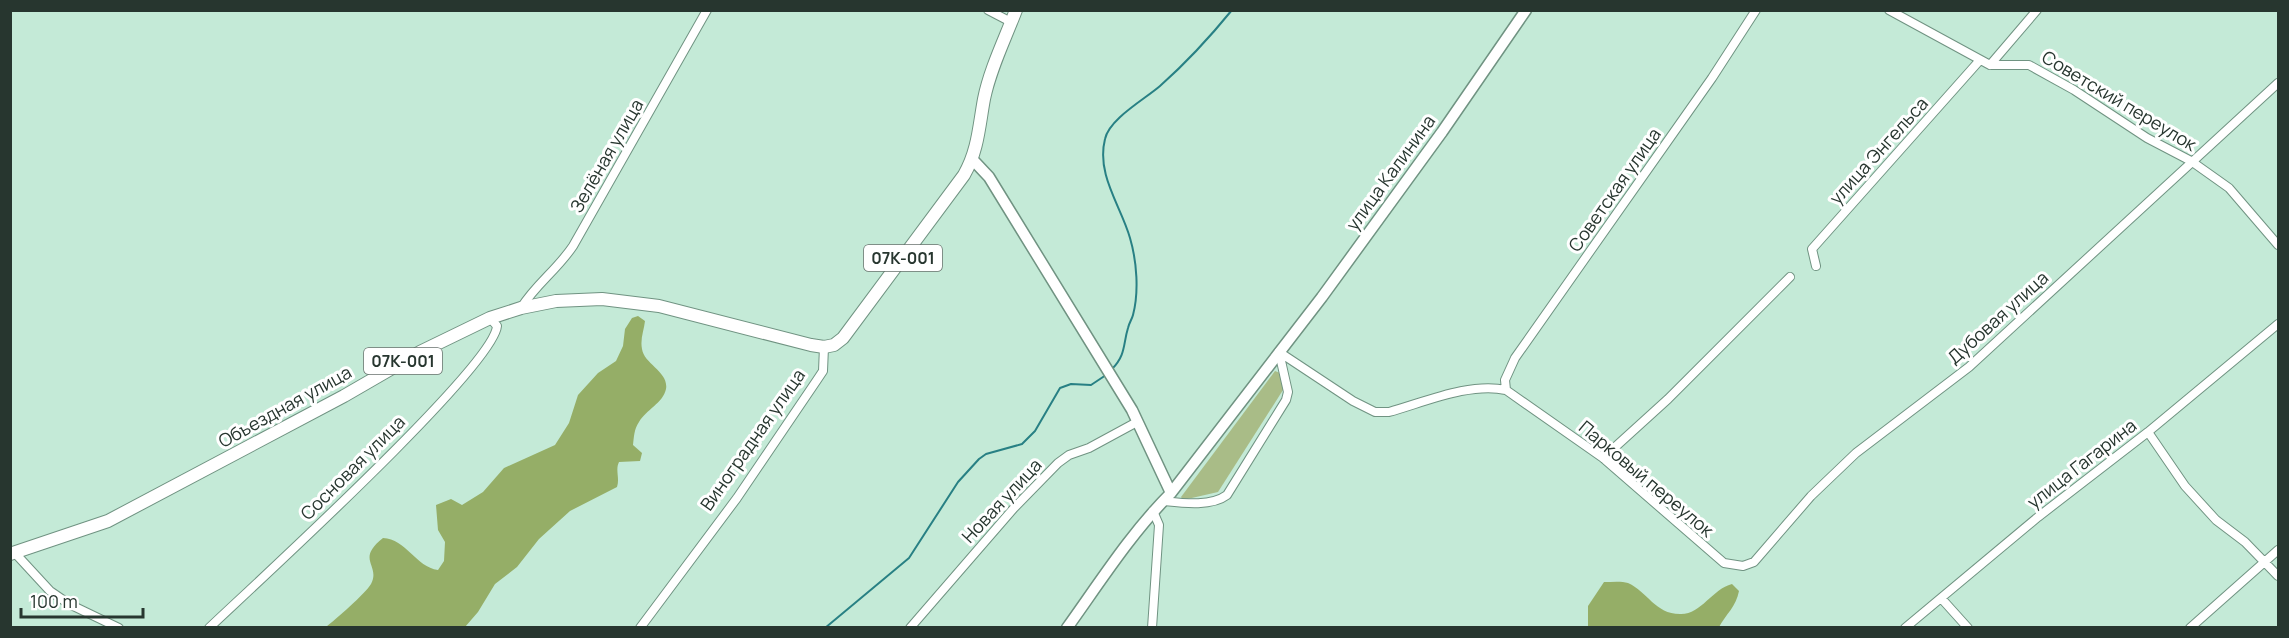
<svg xmlns="http://www.w3.org/2000/svg" width="2289" height="638" viewBox="0 0 2289 638" font-family="Manrope,sans-serif">
<style>
.green{fill:#a9bc87}
.forest{fill:#95ae67}
.lines{fill:none;stroke-linecap:round;stroke-linejoin:round}
.stream{stroke:#288084;stroke-width:2}
.street-casing{stroke:#709382;stroke-width:10}
.secondary-casing{stroke:#709382;stroke-width:13}
.primary-casing{stroke:#709382;stroke-width:14}
.street{stroke:#fff;stroke-width:8}
.secondary{stroke:#fff;stroke-width:10}
.primary{stroke:#fff;stroke-width:12}
.labels{text-anchor:middle;stroke-width:6;stroke-linejoin:round;paint-order:stroke}
.shield{fill:#fff;stroke:#68726d;stroke-width:1.5}
.shield-label{font-size:16px;font-weight:bold;fill:#27362f}
.street-label{font-size:18px;fill:#27362f;stroke:#fff}
</style>
<rect width="100%" height="100%" fill="#c4ead7"/>
<!-- green -->
<path class="green" d="M1275,371l5,2 3,17 -65,102 -35,8 -2,-3z"/>
<!-- forest -->
<path class="forest" d="M638,316l7,5c-1,9 -5,18 -3,28 2,15 27,23 24,40 -3,14 -20,21 -27,33 -5,7 -5,15 -6,23l9,8 -2,8 -21,1c-4,8 1,16 -2,25l-47,24 -31,28 -22,28 -22,17 -17,28 -13,15h-139c10,-8 39,-33 45,-43 10,-19 -16,-24 12,-46 23,1 33,29 55,32l6,-9 1,-19 -7,-12 -2,-25 15,-6 11,6 21,-13 21,-24 51,-23 14,-22 9,-28 20,-22 18,-12 7,-15 2,-17 7,-11z
M1604,582c8,0 18,-1 24,1 20,9 27,31 52,31 21,1 32,-25 52,-30l7,7c-3,16 -13,23 -20,36h-131v-21z"/>
<g class="lines">
<!-- stream -->
<path class="stream" d="M1112,369c14,-14 11,-25 16,-41 1,-5 4,-9 5,-13 6,-23 4,-53 -3,-77 -9,-32 -34,-63 -25,-99 4,-20 40,-40 55,-53 26,-23 50,-49 72,-76
M825,628l84,-70 49,-76 21,-23 7,-5 36,-10 13,-13 25,-43 11,-4 20,1 15,-10"/>
<defs>
<path id="street" d="M988,10l23,12
M1889,10l101,55h39l45,25 73,48 44,23 38,27 49,57
M1990,65l47,-55
M1816,266l-4,-17 168,-189
M521,308c15,-24 36,-38 52,-62l134,-236
M1279,352l74,49 22,11h14c36,-10 81,-30 117,-22l97,68 121,105 19,3 11,-4 57,-66 45,-43 113,-86 309,-284
M1506,390l-1,-10 10,-22 197,-280 44,-68
M2148,432l37,54 31,34 29,22 33,34
M1603,458l65,-59 122,-122
M1163,501c19,2 48,6 64,-6l59,-95 2,-8 -9,-40
M14,552l36,39 19,13 50,24
M1941,598l27,30
M209,628c43,-41 285,-261 288,-302l-7,-8
M640,628l97,-130 80,-118 6,-9 1,-24
M910,628l104,-120 44,-45 11,-8 20,-7 48,-26
M1152,628l7,-103 -6,-14
M1905,628l133,-111 110,-85 130,-108
M2190,628l88,-78"/>
<path id="secondary" d="M973,160l16,17 143,233 39,83
M1067,628c33,-46 64,-95 104,-135l151,-196 120,-165 84,-122"/>
<path id="primary" d="M10,554l98,-33 236,-125 76,-44 70,-34 31,-10 35,-7 46,-2 57,7 152,39 13,2 10,-2 9,-7 121,-163c14,-24 15,-49 20,-76 6,-30 21,-60 32,-89"/>
</defs>
<!-- street casing -->
<use href="#street" class="street-casing"/>
<!-- secondary casing -->
<use href="#secondary" class="secondary-casing"/>
<!-- primary casing -->
<use href="#primary" class="primary-casing"/>
<!-- street -->
<use href="#street" class="street"/>
<!-- secondary -->
<use href="#secondary" class="secondary"/>
<!-- primary -->
<use href="#primary" class="primary"/>
</g>
<g class="labels">
<!-- shield labels -->
<g class="shield">
<rect x="864" y="245" width="78" height="26" rx="4.5"/>
<rect x="364" y="348" width="78" height="26" rx="4.5"/>
</g>
<g class="shield-label">
<text x="903" y="264">07К-001</text>
<text x="403" y="367">07К-001</text>
</g>
<!-- street labels -->
<g class="street-label">
<text transform="translate(2119 101) rotate(31)" y="6">Советский переулок</text>
<text transform="translate(1879 151) rotate(-48)" y="6">улица Энгельса</text>
<text transform="translate(607 156) rotate(-60)" y="6">Зелёная улица</text>
<text transform="translate(1391 173) rotate(-54)" y="6">улица Калинина</text>
<text transform="translate(1615 190) rotate(-55)" y="6">Советская улица</text>
<text transform="translate(1998 318) rotate(-42)" y="6">Дубовая улица</text>
<text transform="translate(285 407) rotate(-29)" y="6">Объездная улица</text>
<text transform="translate(753 440) rotate(-55)" y="6">Виноградная улица</text>
<text transform="translate(2082 464) rotate(-38)" y="6">улица Гагарина</text>
<text transform="translate(353 468) rotate(-45)" y="6">Сосновая улица</text>
<text transform="translate(1646 479) rotate(40)" y="6">Парковый переулок</text>
<text transform="translate(1002 501) rotate(-47)" y="6">Новая улица</text>
</g>
</g>
<!-- border -->
<rect width="2289" height="638" fill="none" stroke="#27362f" stroke-width="24"/>
<!-- scale -->
<path d="M21 608v9h122v-9" fill="none" stroke="#27362f" stroke-width="3"/>
<text x="30" y="608" font-size="18" fill="#27362f" stroke="#ffffff" stroke-width="4.5" paint-order="stroke">100 m</text>
</svg>
